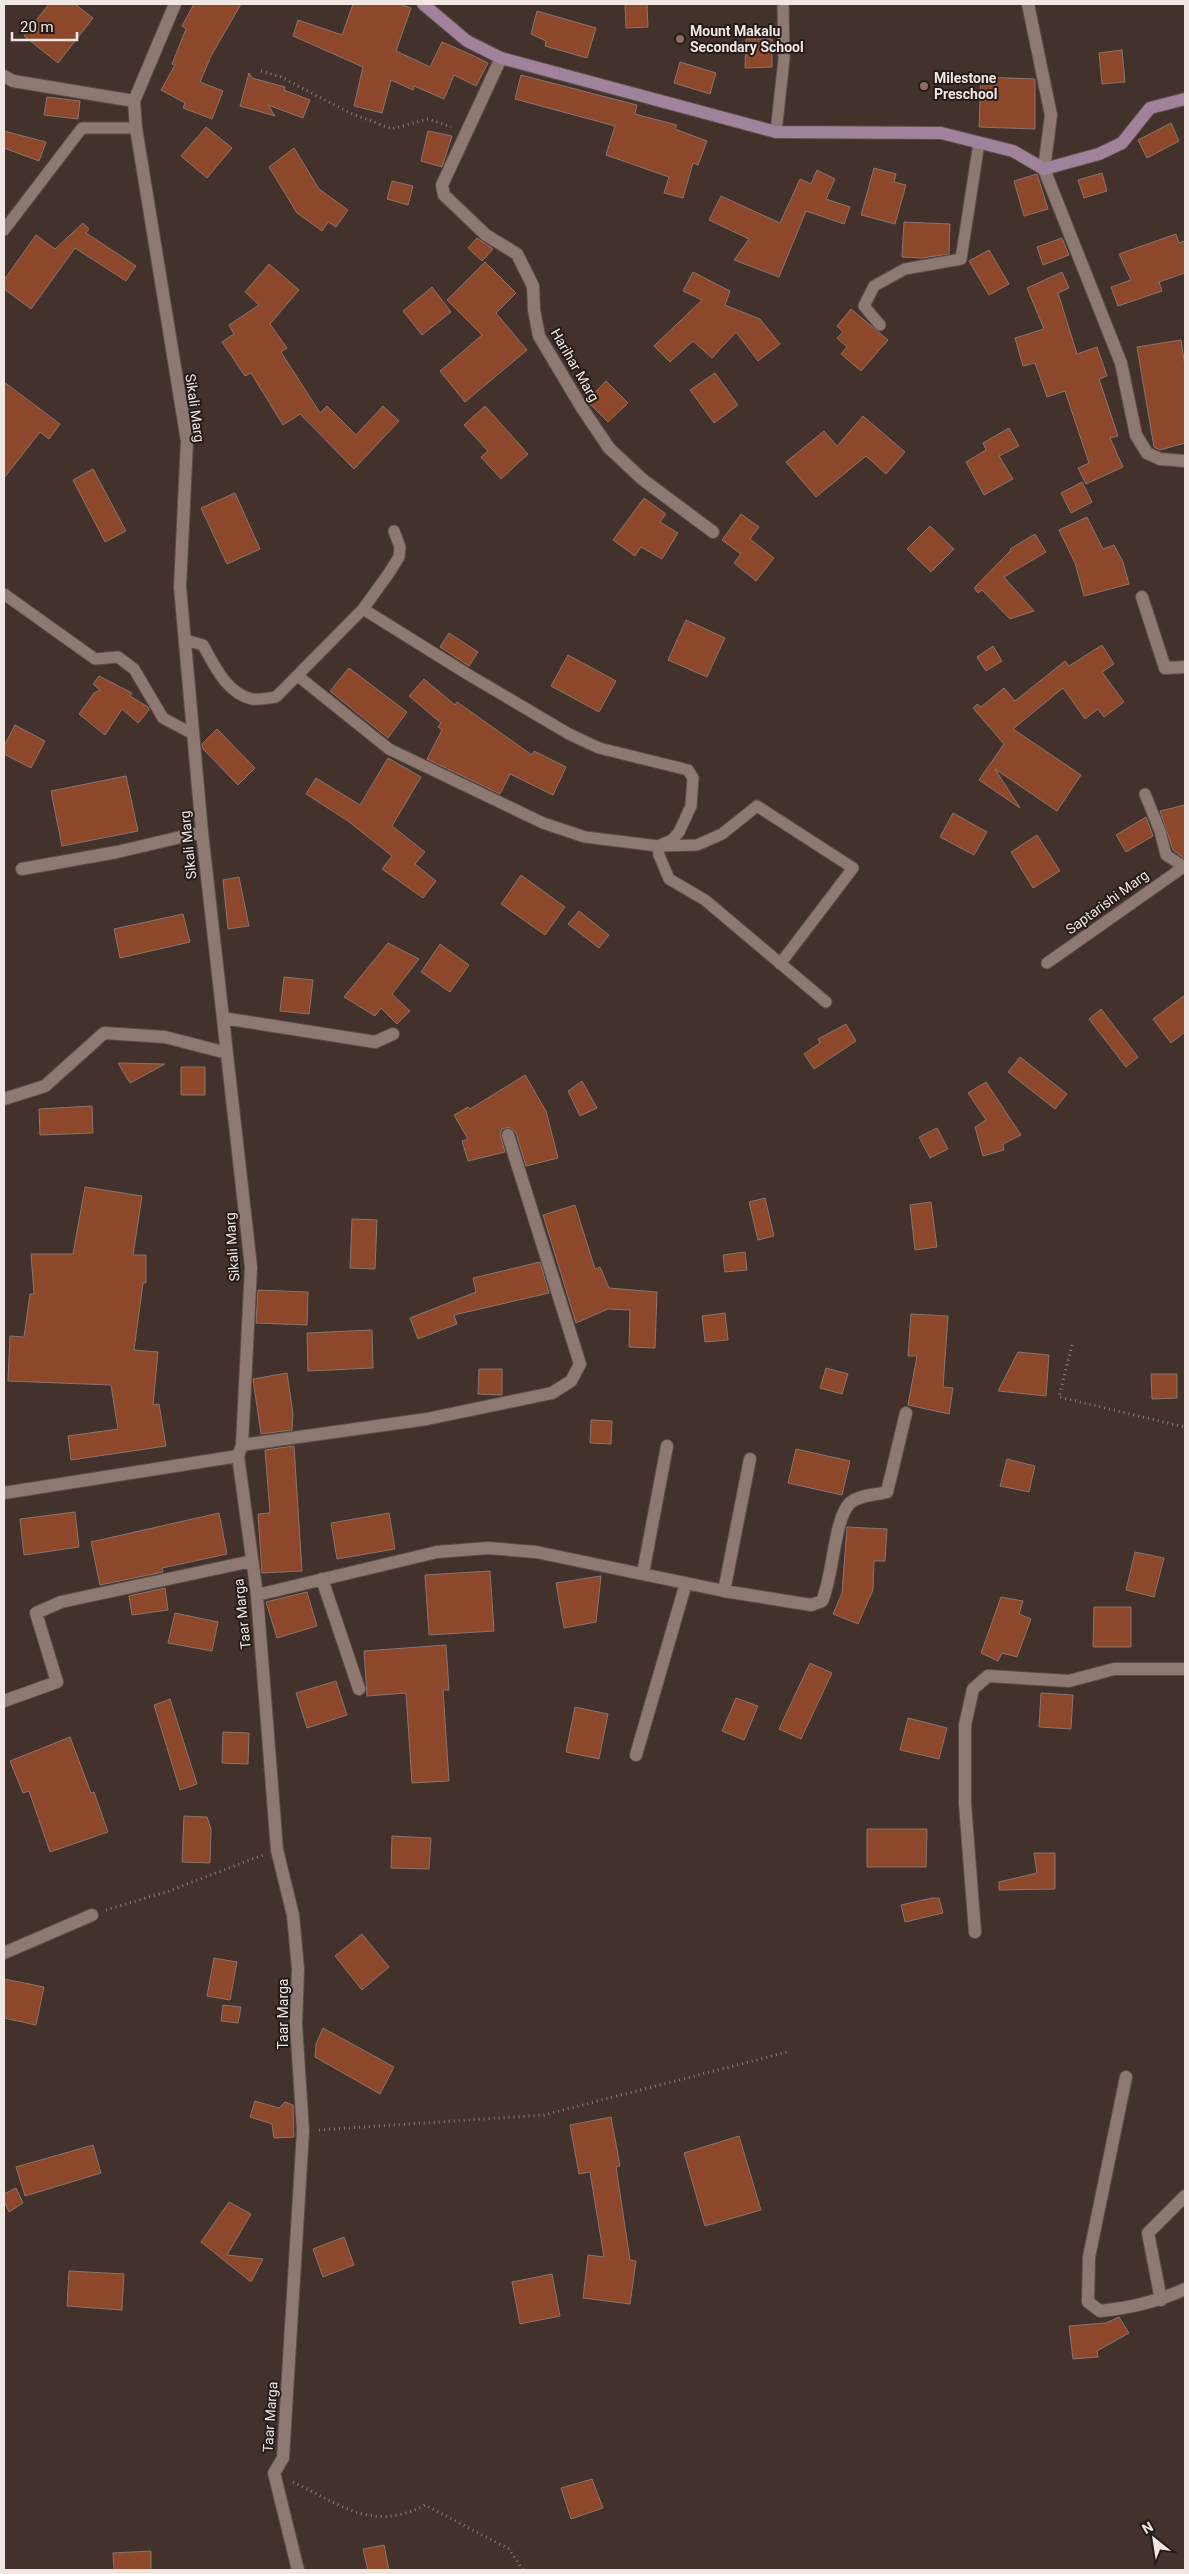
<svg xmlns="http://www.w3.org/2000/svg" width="1189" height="2574" viewBox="0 0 1189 2574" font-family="Roboto,sans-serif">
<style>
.building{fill:#8d482c;stroke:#89746d}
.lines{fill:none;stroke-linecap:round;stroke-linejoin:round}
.lane-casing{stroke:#5d4e49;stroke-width:13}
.street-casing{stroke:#5d4e49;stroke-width:14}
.secondary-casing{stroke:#5d4e49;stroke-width:14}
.path{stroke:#8d7e78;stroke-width:3;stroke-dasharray:1 4;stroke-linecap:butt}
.lane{stroke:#8e7972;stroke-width:11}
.street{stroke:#8e7972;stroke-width:12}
.secondary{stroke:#a0829b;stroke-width:12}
.education-dot{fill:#8d6e63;stroke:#241c19;stroke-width:2}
.labels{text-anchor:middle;stroke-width:4;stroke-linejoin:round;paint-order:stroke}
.poi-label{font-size:14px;font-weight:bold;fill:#f2e6e2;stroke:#241c19;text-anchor:start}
.street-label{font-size:14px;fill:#f2e6e2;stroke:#241c19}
</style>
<rect width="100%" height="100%" fill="#43322b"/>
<!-- building -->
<path class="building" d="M49,4h26l18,14 -35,45 -34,-27z
M194,4h47l-30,52 -11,26 23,9 -11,28 -29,-11 2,-5 -24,-13 14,-25 -3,-1 14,-35 -4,-3z
M353,4h47l11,4 -15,43 34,16 12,-25 30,13 16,8 -12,23 -22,-11 -10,24 -30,-13 -1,4 -22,-10 -9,33 -28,-7 9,-39 -70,-31 5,-16 44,15z
M625,4h22l1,23 -22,1z
M537,11l59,17 -9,30 -42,-12 1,-5 -15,-7z
M746,39h26v28l-27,1z
M1122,50l3,32 -23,2 -3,-31z
M680,62l36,11 -6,21 -36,-11z
M249,73l3,5 33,9 -1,3 26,10 -7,18 -35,-13 7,11 -35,-10z
M521,75l116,30 -2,9 42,11 -2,4 32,12 -9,24 -5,-2 -10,35 -19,-5 5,-16 -63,-22 9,-29 -100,-27z
M981,77l54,2v50l-56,-2z
M47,97l33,4 -2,18 -34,-4z
M1171,123l8,18 -32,17 -9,-18z
M206,127l26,21 -25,30 -26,-22z
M4,131l42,11 -7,19 -35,-13z
M428,131l24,5 -10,31 -21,-6z
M294,148l25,41 29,21 -12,17 -8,-5 -6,9 -25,-18 -28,-46z
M874,168l22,6 -2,8 12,3 -11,39 -34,-9z
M817,170l18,9 -9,20 24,8 -6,17 -38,-13 -27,66 -45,-17 15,-21 -40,-19 12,-24 59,27 20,-44 11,5z
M1102,173l5,18 -23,7 -6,-18z
M1037,174l11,35 -24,7 -10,-35z
M392,181l21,5 -5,19 -21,-6z
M904,222l46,2 -1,30 -27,4 -20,-1z
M83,223l6,6 -3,4 50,33 -10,15 -51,-33 -44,61 -27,-20v-9l32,-45 19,14z
M1176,234l3,9 6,-2v32l-26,9 3,9 -44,15 -7,-19 20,-7 -12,-26z
M477,238l16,11 -11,12 -14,-13z
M1062,238l7,17 -26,10 -6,-18z
M989,250l20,34 -20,11 -20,-34z
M485,262l31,31 -20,20 31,37 -62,52 -25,-31 42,-36 -35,-35z
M269,264l30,26 -29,34 17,24 -6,4 39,61 7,-7 29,29 27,-29 16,15 -45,48 -54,-55 -17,11 -32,-52 -6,3 -23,-34 12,-8 -5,-9 30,-20 -14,-13z
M693,272l37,19 -5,14 35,14 20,25 -22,17 -22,-29 -24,26 -19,-17 -23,21 -16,-16 48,-46 -19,-9z
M1062,272l7,16 -11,5 19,61 20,-7 10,29 -8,3 19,57 -8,2 13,29 -37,17 -8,-16 11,-5 -24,-72 -18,6 -12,-34 -12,3 -8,-28 29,-9 -17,-41z
M432,287l19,25 -29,23 -19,-24z
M851,309l37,31 -27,31 -20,-17 6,-7 -10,-9 6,-6 -6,-6z
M1181,340l4,26v77l-25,7 -6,-3 -17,-100z
M715,373l23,32 -24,18 -24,-33z
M606,381l22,22 -20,19 -21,-21z
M4,382l56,42 -11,15 -9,-7 -36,46z
M485,406l43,48 -27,25 -20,-22 7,-6 -24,-26z
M863,416l42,36 -19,22 -20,-18 -50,41 -30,-35 38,-31 13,15z
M1009,428l10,18 -20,10 14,23 -29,16 -18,-33 20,-12 -3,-7z
M93,469l33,62 -21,11 -32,-62z
M1082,482l10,20 -21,11 -10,-20z
M235,493l25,56 -33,15 -26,-56z
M644,498l22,16 -6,8 18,11 -16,26 -21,-12 -6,9 -22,-16z
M741,514l18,13 -9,12 24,19 -18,23 -22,-18 7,-9 -19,-14z
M1087,517l16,32 11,-4 9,17 6,22 -45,12 -9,-33 -16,-33z
M930,526l24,23 -23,23 -24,-23z
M1035,534l11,18 -42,25 30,34 -24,8 -28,-29 -4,3 -4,-5 37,-38 -1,-1z
M686,620l39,18 -18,39 -39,-17z
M449,633l29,19 -9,14 -29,-19z
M1102,645l12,19 -12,8 22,30 -20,15 -6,-8 -13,10 -22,-31 -50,41 68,46 -24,36 -62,-42 25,39 -41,-28 25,-36 -31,-36 4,-4 4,3 23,-19 11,13 50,-40 4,5z
M993,646l9,15 -16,10 -9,-14z
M568,655l48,26 -17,31 -48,-26z
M349,668l58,44 -19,26 -58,-47z
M99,676l33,17 -2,3 18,11 1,3 -11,13 -16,-14 -17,26 -26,-21 15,-21 6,-3 -7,-6z
M424,679l31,26 2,-3 75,53 2,-4 32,16 -13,28 -43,-21 -10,20 -73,-35 15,-29 -4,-3 3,-4 -32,-27z
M15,725l30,16 -14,27 -27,-14v-8z
M217,729l38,39 -17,17 -35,-36 -1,-5z
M388,758l33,19 -29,49 33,26 -10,12 21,17 -13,17 -41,-29 10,-13 -44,-35 -42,-27 10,-16 44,27z
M126,776l12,55 -76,15 -11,-55z
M1185,805v54l-12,-9 -13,-39z
M953,813l34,19 -13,23 -34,-18z
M1146,817l7,19 -27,16 -10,-17z
M1037,835l23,36 -27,17 -22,-36z
M521,875l44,32 -20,28 -44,-31z
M239,877l10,49 -21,3 -5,-49z
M579,911l30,24 -10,13 -31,-24z
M183,914l7,28 -70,16 -6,-29z
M388,943l31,16 -27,35 18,17 -13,13 -16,-16 -6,8 -31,-19z
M440,944l29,21 -19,27 -29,-20z
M284,977l29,3 -4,34 -29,-3z
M1185,995v37l-14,11 -18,-24z
M1101,1009l37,48 -12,10 -37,-48z
M846,1024l10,17 -42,28 -10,-15 16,-11 -2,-4z
M1020,1057l47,37 -12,15 -47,-37z
M118,1063l47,1 -35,19z
M181,1067h24v28h-24z
M525,1075l21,36 12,47 -32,8 -10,-33 -7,-6 -7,2 -2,5 5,18 -37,9 -6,-20 6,-2 -14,-24 14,-8 2,2z
M582,1081l15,27 -17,8 -12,-25z
M986,1082l35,53 -18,9 1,6 -21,6 -8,-29 11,-7 -18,-27z
M92,1106l1,27 -53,2 -1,-26z
M937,1128l11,21 -18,9 -11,-21z
M85,1187l57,9 -9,59h13v28h-3l-9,67 24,2 -5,53 6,-1 7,42 -95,14 -3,-24 50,-7 -7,-44 -103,-4 2,-45 14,1 6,-43h4l-3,-40h42z
M765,1198l9,38 -16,4 -9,-38z
M931,1202l6,45 -22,3 -5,-45z
M575,1205l20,64 5,-2 9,21 48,4 -2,56 -26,-1 1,-37 -22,-1 -32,14 -33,-108z
M352,1219l25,1 -2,49 -25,-1z
M745,1252l2,18 -22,2 -2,-17z
M540,1262l9,31 -95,22 3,9 -39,15 -8,-21 66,-26 -3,-14z
M258,1290l50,2 -1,33 -51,-2z
M725,1313l3,27 -23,2 -3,-26z
M911,1314l37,2 -5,71 10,1 -4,26 -41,-9 9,-49h-9z
M372,1330l1,38 -65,3 -1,-38z
M1018,1352l31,3 -3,41 -48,-5z
M826,1368l22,6 -6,20 -22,-6z
M479,1369h23v26l-24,-1z
M287,1373l6,41 -1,16 -31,4 -8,-55z
M1151,1374h26v24l-25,1z
M591,1420l21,1 -1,23 -21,-1z
M294,1446l8,125 -40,2 -4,-59 12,-1 -5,-63z
M796,1449l54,12 -8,34 -54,-12z
M1007,1459l28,7 -6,26 -29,-6z
M75,1512l4,35 -55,8 -4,-36z
M219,1513l8,41 -65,14 1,4 -63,13 -9,-43z
M389,1513l6,36 -58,10 -6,-36z
M847,1527l40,2 -2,32h-11l-1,29 -15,34 -25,-10 9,-21z
M1135,1552l29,6 -10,39 -28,-7z
M490,1571l4,60 -65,4 -4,-60z
M601,1576l-5,46 -32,6 -8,-45z
M165,1588l3,22 -36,5 -3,-19z
M307,1592l10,34 -40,12 -11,-36z
M1001,1597l22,4 -4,13 12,5 -14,38 -15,-4 -4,8 -17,-8z
M1094,1607h37v40h-38z
M175,1613l43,9 -6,29 -44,-8z
M446,1645l3,45h-6l6,91 -37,2 -6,-90 -39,3 -3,-45z
M810,1663l22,10 -31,66 -22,-10z
M336,1681l11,34 -40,13 -11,-35z
M1041,1693l32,2 -2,34 -32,-2z
M736,1698l22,8 -14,34 -22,-9z
M170,1699l27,85 -17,6 -26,-85z
M575,1707l33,7 -9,45 -33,-7z
M908,1718l39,10 -8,31 -39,-9z
M223,1732l26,1 -1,31 -26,-1z
M70,1737l21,56 3,-1 14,40 -58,20 -21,-61 -6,2 -13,-32z
M184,1816l23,1 4,12 -1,34 -28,-1z
M867,1829h60l-1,38h-59z
M392,1836l39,2 -2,31 -38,-1z
M1034,1853h21v36l-56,1v-8l38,-9z
M932,1898h7l4,15 -38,9 -4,-17z
M362,1934l27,33 -27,23 -27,-34z
M214,1958l23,4 -7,38 -23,-4z
M4,1979l40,8 -8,38 -32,-7z
M223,2005l18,2 -3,16 -17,-2z
M323,2028l71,39 -14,27 -65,-37 1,-13z
M255,2101l24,7 6,-6 8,3 1,32 -20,1 -2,-14 -22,-7z
M611,2117l9,49 -4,1 14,93 6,1 -6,43 -47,-6 5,-43 16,2 -14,-85 -11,2 -9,-49z
M739,2136l22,74 -56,16 -21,-73z
M93,2145l8,28 -76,23 -9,-29z
M16,2188l7,15 -14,9 -5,-11v-7z
M229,2202l22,12 -24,41 36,4 -12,23 -50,-40z
M344,2237l10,28 -31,12 -10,-28z
M69,2271l55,3 -2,36 -55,-4z
M552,2274l8,42 -40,8 -8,-42z
M1119,2317l10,16 -32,18 1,6 -25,2 -4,-33 37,-3z
M592,2479l11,29 -32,11 -10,-31z
M384,2545l5,25h-21l-5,-21z
M151,2551v19h-37l-1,-17z"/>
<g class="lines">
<defs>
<path id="lane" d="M776,132l8,-73 -1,-55
M4,230l78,-102h54
M880,325l-16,-19 10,-20 31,-17 56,-10 18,-116
M4,594l91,65 23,-2 16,12 29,49 30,16
M185,640l18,5c11,20 24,49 49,54 8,1 17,-1 24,-2l87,-88 26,-36 10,-16 1,-10 -6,-16
M298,676l91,73 154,74 42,14 73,9 14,-6 7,-8 12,-26 2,-28 -5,-8 -89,-22 -30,-14 -100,-59 -106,-66
M1145,794l15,37 6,24 17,11
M1047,963l138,-97
M780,964l73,-96 -96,-62 -35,28 -25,11 -39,1 1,9 10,24 36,21 121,102"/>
<path id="street" d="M175,4l-41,97 2,27 51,313 -7,146 22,245 49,435 -9,178 -4,11 19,139 20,255 16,65 5,54 -2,55 7,107 -20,327 -9,15 24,97
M1028,4l23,111 -7,54 77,194 15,72 11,18 13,6 25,2
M501,58l-59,127 2,10 42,40 31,19 16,32 1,24 5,26 43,72 27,40 33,31 71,53
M4,76l9,5 121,20
M1142,597l23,71 20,-1
M22,869l95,-17 85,-20
M223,1018l152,24 18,-8
M4,1099l41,-13 59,-53 61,4 62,16
M242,1445l185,-26 125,-26 19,-12 9,-17 -72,-229
M4,1493l234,-37
M643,1573l24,-127
M322,1579l37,110
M724,1591l26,-132
M257,1595l180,-43 51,-4 48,4 188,39 87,14 11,-4c11,-23 12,-83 28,-98 9,-8 26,-8 37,-11l19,-79
M4,1701l53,-19 -21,-69 25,-11 191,-41
M636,1755l50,-172
M975,1932l-10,-128v-79l8,-36 15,-13 81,5 45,-12h71
M4,1953l88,-38
M1126,2077l-37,180 -1,45 12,9c31,-3 57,-9 85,-22
M1161,2300l-13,-67 37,-37"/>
<path id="secondary" d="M423,4l44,37 34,17 275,74 165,1 72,18 31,18 55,-15 23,-11 28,-35 35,-9"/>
</defs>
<!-- lane casing -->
<use href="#lane" class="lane-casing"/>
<!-- street casing -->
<use href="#street" class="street-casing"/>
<!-- secondary casing -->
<use href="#secondary" class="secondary-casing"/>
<!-- path -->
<path class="path" d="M261,71l20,6 69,36 42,16 36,-10 23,8
M1072,1345l-13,52 126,30
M106,1910l60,-18 97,-37
M319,2130l225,-15 243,-63
M293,2482c47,22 79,51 132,23l84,44 14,21"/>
<!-- lane -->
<use href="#lane" class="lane"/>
<!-- street -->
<use href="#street" class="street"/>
<!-- secondary -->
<use href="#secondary" class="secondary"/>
</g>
<!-- markers -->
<g class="education-dot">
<circle cx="680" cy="39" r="5"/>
<circle cx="924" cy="86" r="5"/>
</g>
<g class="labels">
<!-- poi labels -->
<g class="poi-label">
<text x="690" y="36">Mount Makalu<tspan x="690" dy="16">Secondary School</tspan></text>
<text x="934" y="83">Milestone<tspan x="934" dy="16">Preschool</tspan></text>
</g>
<!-- street labels -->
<g class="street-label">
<text transform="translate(575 365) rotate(60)" y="5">Harihar Marg</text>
<text transform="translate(195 408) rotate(82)" y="5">Sikali Marg</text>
<text transform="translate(188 845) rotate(-96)" y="5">Sikali Marg</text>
<text transform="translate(1107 902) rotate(-36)" y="5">Saptarishi Marg</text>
<text transform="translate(232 1247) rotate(-94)" y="5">Sikali Marg</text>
<text transform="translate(242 1614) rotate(-96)" y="5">Taar Marga</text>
<text transform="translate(283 2014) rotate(-90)" y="5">Taar Marga</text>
<text transform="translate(270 2417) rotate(-86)" y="5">Taar Marga</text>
</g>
</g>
<!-- border -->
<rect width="1189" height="2574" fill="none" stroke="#f2e6e2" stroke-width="10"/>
<!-- north arrow -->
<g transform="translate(1154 2539) rotate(330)" stroke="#241c19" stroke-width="4" paint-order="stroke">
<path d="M0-4L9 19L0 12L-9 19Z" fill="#f2e6e2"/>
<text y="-8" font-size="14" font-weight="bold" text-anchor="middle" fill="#f2e6e2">N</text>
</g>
<!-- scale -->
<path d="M12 32v8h65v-8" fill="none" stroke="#f2e6e2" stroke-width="2.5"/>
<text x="20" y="32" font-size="15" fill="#f2e6e2" stroke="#241c19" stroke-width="4" paint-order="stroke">20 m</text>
</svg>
